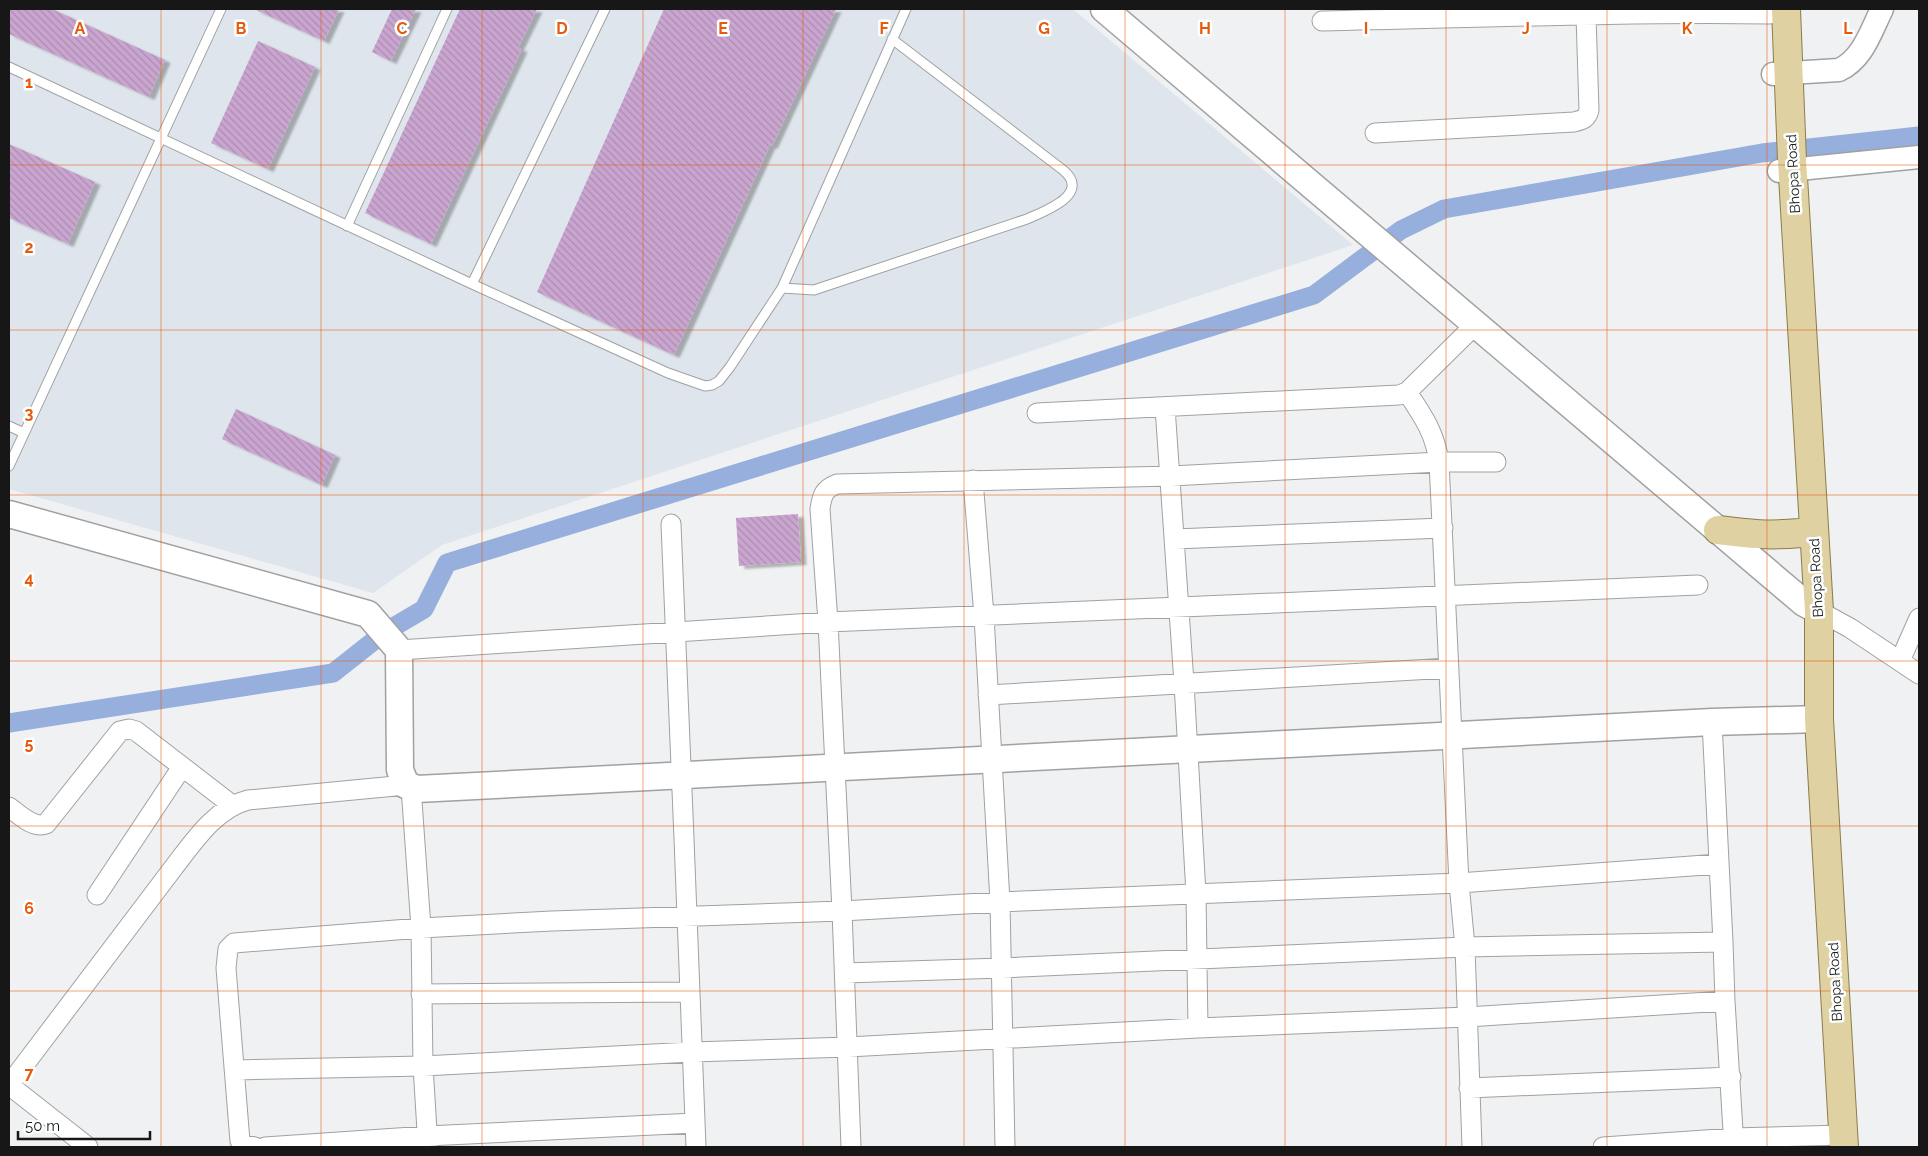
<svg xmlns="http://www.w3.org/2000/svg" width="1928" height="1156" viewBox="0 0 1928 1156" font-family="Raleway,sans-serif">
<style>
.built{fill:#dfe5ec}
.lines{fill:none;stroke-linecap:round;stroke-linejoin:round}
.canal{stroke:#97afdd;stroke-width:19}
.building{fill:url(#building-back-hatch);filter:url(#shadow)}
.service-casing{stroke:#a0a1a2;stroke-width:11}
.minor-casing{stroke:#a0a1a2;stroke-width:21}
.tertiary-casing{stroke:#a0a1a2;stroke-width:25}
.secondary-casing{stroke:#a0a1a2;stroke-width:29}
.primary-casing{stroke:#8c7c4a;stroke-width:30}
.service{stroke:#fff;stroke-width:9}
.minor{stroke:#fff;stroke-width:19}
.tertiary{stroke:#fff;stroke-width:22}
.secondary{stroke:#fff;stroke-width:26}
.primary{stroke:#e0d1a3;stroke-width:28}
.grid{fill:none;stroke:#e8590c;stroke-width:1;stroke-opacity:0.55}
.labels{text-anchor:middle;stroke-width:5;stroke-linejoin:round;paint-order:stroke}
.street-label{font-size:14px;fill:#171717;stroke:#feffff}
.grid-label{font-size:16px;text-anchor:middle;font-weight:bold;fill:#e8590c;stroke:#feffff;stroke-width:5;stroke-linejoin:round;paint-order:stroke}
</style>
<defs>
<pattern id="building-back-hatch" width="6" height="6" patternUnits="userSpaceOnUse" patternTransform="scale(1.25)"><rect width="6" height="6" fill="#c9a5cf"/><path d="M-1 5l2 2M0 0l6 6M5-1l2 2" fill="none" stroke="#ac8db1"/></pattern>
<filter id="shadow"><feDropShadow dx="5.5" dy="3" stdDeviation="1" flood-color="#0004"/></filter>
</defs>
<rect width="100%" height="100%" fill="#f0f1f2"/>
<!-- built -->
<path class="built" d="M9,9h1064l280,236 -911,300 -69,48 -364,-104z"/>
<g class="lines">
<!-- canal -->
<path class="canal" d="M9,723l324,-50 52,-41 39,-23 23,-46 867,-268 87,-65 43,-21 318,-56 157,-17"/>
</g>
<!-- building -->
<path class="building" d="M9,9h43l113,51 -16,37 -140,-63z
M254,9h85l-15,32z
M392,9h24l-25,52 -19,-9z
M460,9h77l-19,39 4,1 -91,195 -66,-31z
M664,9h172l-64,137 -2,-1 -96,210 -137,-63z
M258,41l57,26 -47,102 -57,-26z
M9,144l86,38 -27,62 -59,-26z
M236,409l99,46 -13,30 -100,-46z
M798,514l3,48 -62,4 -3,-48z"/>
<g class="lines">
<defs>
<path id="service" d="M9,67l463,217 196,89 37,13 7,-1 7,-4 11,-14 52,-79 124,-279
M347,226l100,-217
M472,284l133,-275
M782,288l32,2 213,-71c18,-8 65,-25 36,-49l-171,-131
M9,426l15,7
M9,466l212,-457"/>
<path id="minor" d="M1322,21c149,-3 299,-9 448,-7
M1375,133l199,-11c8,-2 13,-3 15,-12l-3,-94
M1407,392c16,24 28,41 32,70l20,421 6,64 7,200
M1165,407l19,276 12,211 2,134
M1037,413l362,-18 8,-3 69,-68
M973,480l11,136 16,286 5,245
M671,524c9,208 17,415 25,623
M1175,539l268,-11
M1819,611l31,17 69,46
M399,650l429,-28 870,-37
M1900,661l19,-43
M988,695l461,-27
M1712,722l11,220 2,59 9,146
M411,787l10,141 2,138 5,81
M9,807c10,7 24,22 37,17l74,-93 9,-2 7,2 96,74
M97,895l85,-128
M845,973l157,-5 463,-21 258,-5
M421,994l268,-2
M236,1070l187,-4 269,-14 156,-5 350,-19 269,-11 258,-16
M9,1085l165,-218c20,-26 42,-59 74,-67l158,-15
M9,1085l79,62
M1469,1088l262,-11
M255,1147l-10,-2 -5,-4 -1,-12 -13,-161 2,-19 6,-6 187,-15 131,-7 290,-10 158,-9 459,-19 260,-19
M265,1147l162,-11 268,-13
M851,1147l-9,-236 -14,-289 -8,-113c2,-14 4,-20 17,-25l334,-8 268,-14h57
M1603,1147l131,-9 109,-3"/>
<path id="tertiary" d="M1773,74l66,-4c24,-11 32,-39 43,-61
M1779,171l140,-14"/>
<path id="secondary" d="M1104,9l700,594 15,8
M9,514l359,100 31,36 1,120 6,15 11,4 1295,-67 107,-3"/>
<path id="primary" d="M1786,9l6,151 27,451v108l25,428
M1718,530c31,4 51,6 82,3"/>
</defs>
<!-- service casing -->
<use href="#service" class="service-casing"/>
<!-- minor casing -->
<use href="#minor" class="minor-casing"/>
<!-- tertiary casing -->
<use href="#tertiary" class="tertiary-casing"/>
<!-- secondary casing -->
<use href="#secondary" class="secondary-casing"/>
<!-- primary casing -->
<use href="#primary" class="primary-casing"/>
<!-- service -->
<use href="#service" class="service"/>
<!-- minor -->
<use href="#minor" class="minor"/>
<!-- tertiary -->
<use href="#tertiary" class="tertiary"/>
<!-- secondary -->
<use href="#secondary" class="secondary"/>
<!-- primary -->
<use href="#primary" class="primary"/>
</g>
<!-- grid -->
<path class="grid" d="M161,9v1138M321,9v1138M482,9v1138M643,9v1138M803,9v1138M964,9v1138M1125,9v1138M1285,9v1138M1446,9v1138M1607,9v1138M1767,9v1138M9,165h1910M9,330h1910M9,495h1910M9,661h1910M9,826h1910M9,991h1910"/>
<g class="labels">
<!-- street labels -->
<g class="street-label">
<text transform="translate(1793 174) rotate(-93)" y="5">Bhopa Road</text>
<text transform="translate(1816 578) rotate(-93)" y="5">Bhopa Road</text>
<text transform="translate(1835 982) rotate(-93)" y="5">Bhopa Road</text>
</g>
</g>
<g class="grid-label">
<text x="80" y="34">A</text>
<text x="241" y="34">B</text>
<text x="402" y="34">C</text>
<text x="562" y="34">D</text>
<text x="723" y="34">E</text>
<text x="884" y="34">F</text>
<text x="1044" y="34">G</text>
<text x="1205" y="34">H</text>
<text x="1366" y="34">I</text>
<text x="1526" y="34">J</text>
<text x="1687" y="34">K</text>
<text x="1848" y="34">L</text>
<text x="29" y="88">1</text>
<text x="29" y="253">2</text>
<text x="29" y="419">3</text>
<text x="29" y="584">4</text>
<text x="29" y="749">5</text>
<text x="29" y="914">6</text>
<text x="29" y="1079">7</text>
</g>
<!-- border -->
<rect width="1928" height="1156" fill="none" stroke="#171717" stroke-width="20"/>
<!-- scale -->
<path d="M18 1131v8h132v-8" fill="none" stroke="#171717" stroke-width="2.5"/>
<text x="25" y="1131" font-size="15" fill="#171717" stroke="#feffff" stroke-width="4" paint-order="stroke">50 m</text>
</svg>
